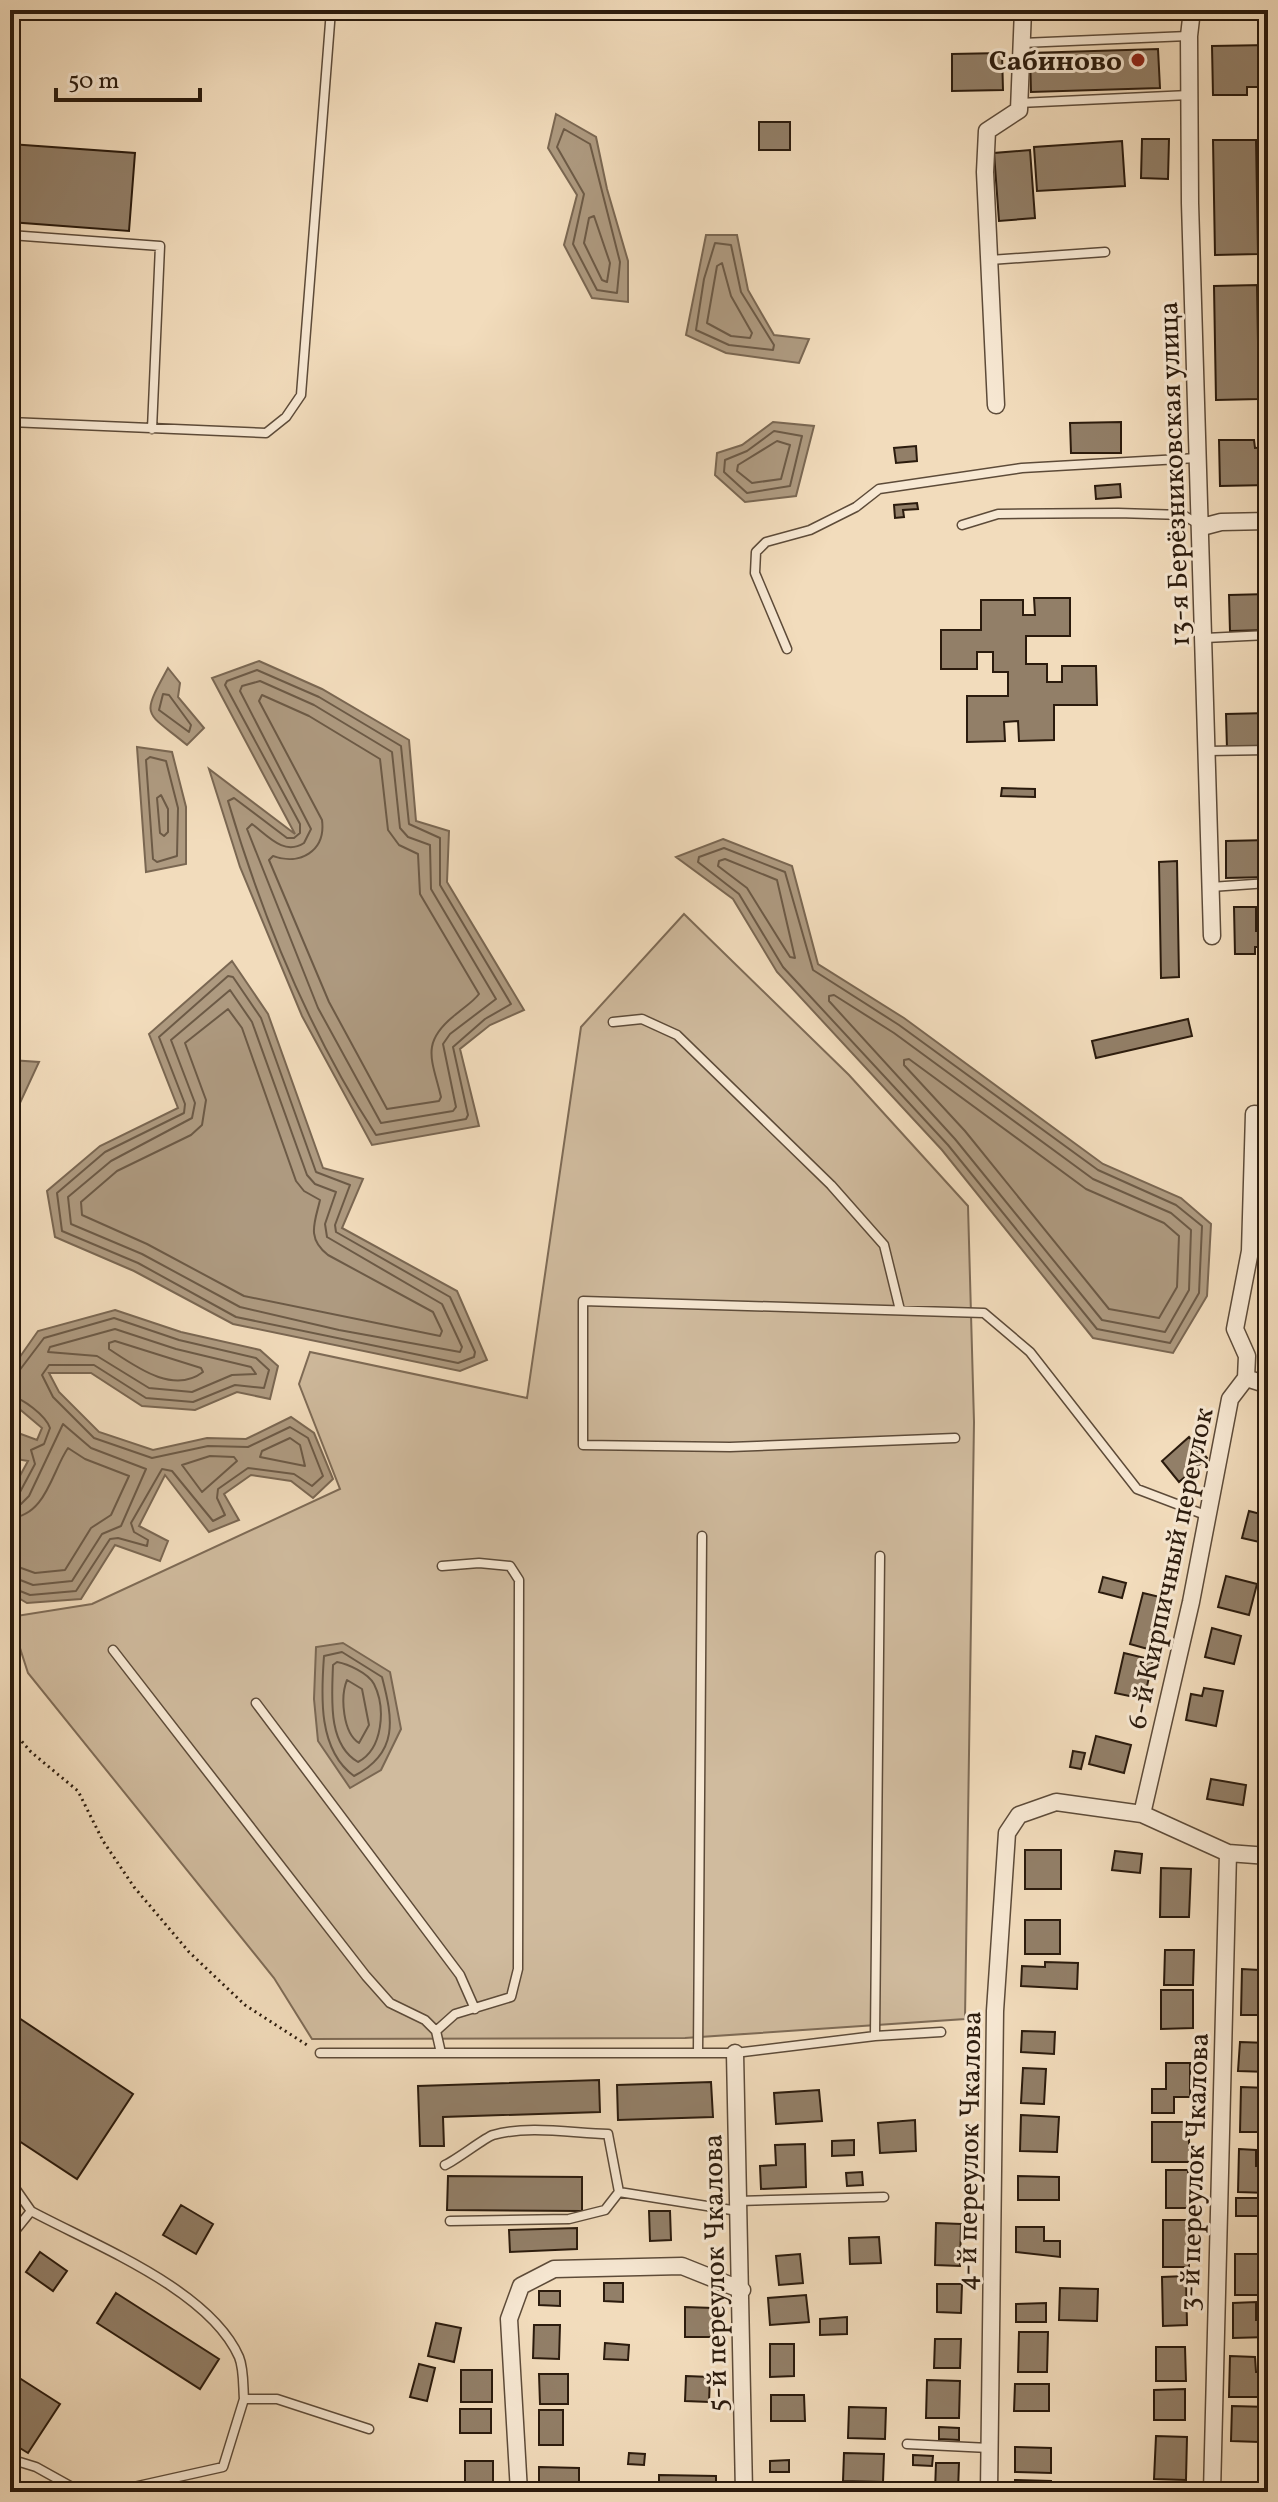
<svg xmlns="http://www.w3.org/2000/svg" width="1278" height="2502" viewBox="0 0 1278 2502" font-family="Vollkorn,serif">
<style>
.green{fill:#d0bb9e;stroke:#7e6b56;stroke-width:2}
.water{fill:#ae9a80;stroke:#7a6752;stroke-width:2}
.lines{fill:none;stroke-linecap:round;stroke-linejoin:round}
.shore{stroke:#6c5a46;stroke-width:2}
.building{fill:#927f68;stroke:#2b1b0d;stroke-width:2}
.lane-casing{stroke:#5d4b39;stroke-width:11}
.street-casing{stroke:#5d4b39;stroke-width:19}
.path{stroke:#2b1b0d;stroke-width:3;stroke-dasharray:2 4;stroke-linecap:butt}
.lane{stroke:#f7e8d3;stroke-width:8}
.street{stroke:#f7e8d3;stroke-width:16}
.poi-dot{fill:#8f2418;stroke:#f7e8d3;stroke-width:3}
.labels{text-anchor:middle;stroke-width:6;stroke-linejoin:round;paint-order:stroke}
.poi-label{font-size:28px;font-weight:bold;fill:#2b1b0d;stroke:#f7e8d3;text-anchor:end}
.street-label{font-size:28px;fill:#2b1b0d;stroke:#f7e8d3}
</style>
<rect width="100%" height="100%" fill="#f2dcbc"/>
<filter id="stains"><feTurbulence type="fractalNoise" baseFrequency=".0025" numOctaves="4"/><feColorMatrix values="0 0 0 0 .2 0 0 0 0 .09 0 0 0 0 .02 0 0 0 .5 -.17"/></filter>
<radialGradient id="worn" r=".72"><stop offset=".6" stop-color="#630" stop-opacity="0"/><stop offset="1" stop-color="#630" stop-opacity=".3"/></radialGradient>
<!-- green -->
<path class="green" d="M684,914l165,161 119,131 6,216 -9,597 -280,19 -373,1 -38,-61 -246,-305 -18,-56 82,-13 248,-115 -41,-105 11,-32 217,46 54,-371z"/>
<!-- water -->
<path class="water" d="M556,114l40,23 11,52 21,72v41l-36,-4 -28,-53 13,-50 -29,-47z
M706,235h31l11,55 26,45 35,4 -10,24 -73,-10 -40,-18z
M773,422l41,4 -18,70 -51,6 -30,-27 2,-22 25,-8z
M259,661l63,28 87,51 7,81 33,10 -2,51 77,128 -34,15 -30,24 19,77 -107,19 -70,-129 -62,-149 -31,-98 86,65 -83,-156z
M168,668l12,15 -2,14 26,31 -17,17c-42,-35 -47,-26 -19,-77z
M137,747l35,5 14,55v57l-40,8z
M723,839l69,27 26,98 86,54 199,146 78,34 30,26 -4,72 -34,57 -80,-15 -151,-188 -165,-178 -44,-73 -57,-42z
M232,961l36,53 55,154 40,11 -21,49 115,63 30,69 -27,11 -227,-47 -99,-53 -79,-34 -8,-46 53,-45 78,-38 -29,-74z
M10,1060l29,2 -20,43 -9,38z
M115,1310l66,22 79,18 18,16 -8,33 -33,-7 -42,18 -53,-4 -51,-33h-42l10,19 40,40 54,18 54,-12 39,1 45,-22 23,16 19,46 -20,19 -22,-17 -40,-6 -27,19 15,26 -30,12 -44,-57 -26,51 29,15 -8,20 -45,-16 -34,54 -54,4 -17,-10v-99l18,-33 -18,-3v-28l27,10 5,-12 -32,-27v-30l28,-40z
M343,1643l47,29 11,57 -20,41 -31,18 -32,-47 -4,-42 2,-52z"/>
<g class="lines">
<!-- shore -->
<path class="shore" d="M564,129l26,15 30,118 -3,31 -20,-3 -24,-46 11,-50 -27,-47z
M594,216l16,47 -3,19 -5,-2 -18,-37 5,-25z
M715,243l16,2 10,47 33,53 -1,5 -44,-5 -33,-15 8,-51z
M722,263l9,33 21,37 -2,5 -19,-2 -24,-13 10,-57z
M774,431l28,5 -12,50 -43,7 -23,-21 1,-12 22,-9z
M777,441l13,4 -9,34 -29,4 -15,-12 1,-6z
M257,670l62,27 82,49 8,78 31,14v47l71,119 -26,15 -32,28 15,68 -2,4 -90,16c-65,-100 -114,-219 -148,-334l6,-3 53,40h7l6,-5v-9l-75,-139 2,-4z
M260,681l54,24 78,47 8,76 8,9 22,8 1,44 65,110 -46,35 -7,10 13,63 -3,4 -72,12 -63,-115 -71,-179 5,-5c16,12 32,32 52,19l7,-14 -71,-138 2,-5z
M163,694l6,1 22,30 -2,7 -30,-22z
M262,695l47,21 71,43 8,71 11,15 19,9 2,40 59,100c-6,8 -16,14 -24,21 -35,28 -23,44 -14,82l-2,4 -52,8 -58,-107 -60,-142 4,-4c27,10 53,-5 49,-36l-63,-119z
M150,757l16,4 12,47 -1,48 -20,6 -4,-3 -7,-99z
M161,795l7,14v23l-4,4 -4,-3 -3,-35z
M724,848l61,24 28,98 86,55 199,145 78,35 26,21 -3,67 -29,50 -73,-14 -149,-184 -165,-178 -44,-73 -41,-32 1,-5z
M725,859l52,21 18,78 -5,-1 -43,-69 -29,-22 1,-5z
M228,976l5,1 28,41 55,154 34,13 -15,40 1,7 114,65 25,55 -1,5 -16,6 -222,-46 -98,-54 -76,-32 -5,-38 48,-41 79,-39 1,-9 -26,-67z
M230,990l22,32 55,153 8,9 21,8 -11,32 2,13 115,67 20,43 -2,5 -121,-22 -99,-23 -98,-53 -71,-30 -3,-27 43,-36 81,-43 3,-15 -24,-63z
M834,995l60,38 199,146 78,34 20,17 -2,60 -24,42 -63,-12 -147,-181 -126,-138v-5z
M228,1009l14,19 54,153 8,10 16,9c-5,22 -14,38 8,55l105,57 9,19 -2,5 -196,-40 -97,-52 -65,-29 -1,-13 36,-31 74,-36 11,-10 4,-25 -21,-57z
M909,1059l177,130 78,34 15,13 -2,51 -18,31 -50,-9 -144,-178 -61,-66v-5z
M115,1329l61,20 75,18 5,7 -24,1 -40,17 -43,-4 -52,-32 -49,-4 2,-5z
M115,1341l86,27 2,4c-30,23 -68,-6 -94,-23v-6z
M10,1374l9,-3 25,-33 70,-20 65,22 77,18 13,12 -5,18 -29,-3 -42,17 -47,-4 -52,-33h-45l-7,10 11,22 41,41 58,20 56,-12 40,1 42,-20 18,11 15,38 -11,10 -18,-12 -46,-6 -30,21 -1,9 8,17 -12,6 -41,-50 -10,-2 -31,54 3,9 14,8 -1,6 -29,-8 -8,1 -34,52 -46,4 -20,-8
M10,1396c13,2 36,20 40,32l-6,16 -13,6 4,14 -15,28 -10,4
M290,1438l10,7 5,21 -45,-9 2,-6z
M210,1456l24,1 3,4 -35,31 -20,-27z
M10,1506l11,-2 8,-8 34,-72 28,24 55,21 -25,57 -19,8 -30,47 -39,4 -23,-9
M10,1518c36,-2 42,-47 58,-70l17,11 44,17 -18,39 -20,13 -26,42 -30,3 -25,-9
M342,1652l40,25c11,42 17,76 -28,99 -36,-26 -33,-80 -30,-120z
M337,1662c11,2 31,11 37,22 12,24 9,65 -16,78 -31,-18 -26,-65 -25,-97z
M347,1680l15,9 7,36 -10,18c-16,-10 -19,-46 -12,-63z"/>
</g>
<!-- building -->
<path class="building" d="M1268,45v42h-21v8h-34l-1,-49z
M1158,49l2,39 -129,4 -1,-39z
M1002,53l1,37 -51,1v-37z
M759,122h31v28h-31z
M1142,139h27l-1,40 -27,-1z
M1213,140h43l2,114 -43,1z
M1122,141l3,45 -88,5 -3,-44z
M10,144l125,9 -6,78 -119,-9z
M1030,150l5,68 -36,3 -5,-68z
M1257,285l2,114 -43,1 -2,-114z
M1121,422v31h-50l-1,-30z
M10,432l10,1 -6,75 -4,-1z
M1219,440h35l1,8 13,-1v38l-48,1z
M916,446l1,15 -21,2 -2,-15z
M1120,484l1,13 -25,2 -1,-13z
M917,503l1,6 -15,1 1,7 -9,1 -1,-13z
M1268,594v36l-38,1 -1,-36z
M1034,598h36v38h-44v28h21v18h15v-16h34l1,39h-43v35l-35,1 -1,-20 -14,1 1,19 -38,1v-46h41v-24h-15v-20h-16v17h-36v-39h40v-30h42v15h12z
M1268,713v35l-41,1 -1,-35z
M1002,788l33,1v8l-34,-1z
M1268,840v37l-42,1v-37z
M1177,861l2,116 -18,1 -2,-116z
M1234,907h22v24h12v16h-13v7h-20z
M1188,1019l4,17 -96,22 -4,-17z
M1189,1437l18,21 -28,24 -17,-21z
M1249,1511l19,5v28l-26,-6z
M1226,1576l31,8 -8,31 -31,-8z
M1103,1577l23,6 -4,15 -23,-6z
M1143,1593l25,6 -13,52 -25,-7z
M1212,1628l29,8 -7,28 -29,-7z
M1124,1653l29,7 -9,39 -29,-6z
M1204,1688l19,3 -7,35 -30,-6 5,-26 11,2z
M1096,1736l35,9 -7,28 -35,-9z
M1073,1751l12,2 -4,16 -11,-2z
M1211,1779l35,6 -3,20 -36,-6z
M1025,1850h36v39h-36z
M1115,1851l27,3 -2,19 -28,-3z
M1161,1868l30,1 -2,48h-29z
M1025,1920h35v34h-35z
M1165,1950h29l-1,35h-29z
M1045,1962l33,1 -1,26 -56,-3 1,-20 23,1z
M1242,1969l17,1v22h9v23h-27z
M1161,1990h32v38l-32,1z
M10,2012l123,82 -56,85 -67,-44z
M1022,2031l33,1 -1,22 -33,-2z
M1240,2042l28,1v29l-30,-1z
M1166,2063h24v34h-16v16h-22v-24h14z
M1023,2068l23,1 -2,35 -23,-1z
M599,2080l1,32 -157,5 1,29h-24l-2,-60z
M711,2082l2,35 -95,3 -1,-35z
M1241,2087l27,1 -1,44h-27z
M819,2090l3,31 -46,3 -2,-31z
M1021,2115l38,2 -2,35 -37,-1z
M915,2120l1,31 -36,2 -2,-30z
M1152,2122h37v40h-37z
M854,2140v15l-22,1v-15z
M805,2144l1,43 -45,2 -1,-23 16,-1 -1,-20z
M1239,2149l17,1v16h12v27l-30,-1z
M1166,2170h22v38h-22z
M862,2172l1,13 -16,1 -1,-13z
M448,2176l134,1v34l-135,-1z
M1018,2176l41,1v23h-41z
M1236,2198h25l-1,18h-24z
M181,2205l32,19 -17,30 -33,-19z
M649,2211h21l1,29 -21,1z
M1163,2220h25l1,47h-26z
M936,2223l25,1 -1,42 -25,-1z
M1016,2227h28v14h16v16l-44,-5z
M577,2228v21l-67,3 -1,-22z
M879,2237l2,26 -31,1 -1,-26z
M40,2252l27,19 -14,20 -27,-19z
M800,2254l3,29 -24,2 -3,-29z
M1235,2254h29v41h-29z
M1186,2276l1,49 -24,1 -1,-49z
M604,2283h19v19l-19,-1z
M937,2284h25l-1,29 -24,-1z
M1060,2288l38,1 -1,32 -38,-1z
M539,2291h21v15l-21,-1z
M116,2293l103,66 -19,30 -103,-66z
M806,2295l3,27 -39,3 -2,-27z
M1256,2302v18h12v17l-35,1v-35z
M1046,2303v19h-30v-18z
M685,2307l28,1 -1,29h-27z
M847,2317v17l-27,1v-16z
M436,2323l25,5 -7,34 -26,-6z
M534,2325h26l-1,34 -26,-1z
M1019,2332h29l-1,40h-29z
M935,2339h26l-1,29h-26z
M605,2343l24,2 -1,15 -24,-1z
M770,2344h24v32l-24,1z
M1156,2347h29l1,34h-30z
M1230,2356l25,1 1,15h12v25h-39z
M419,2364l16,4 -8,33 -17,-4z
M461,2370h31v32h-31z
M10,2372l50,32 -32,49 -18,-11z
M539,2374h29v30h-28z
M686,2376l24,1 -1,25 -24,-1z
M927,2380l33,1 -1,37h-33z
M1015,2384h34v27h-35z
M1185,2389v31h-31v-30z
M771,2395h33l1,26h-34z
M1232,2406l36,1v20h-8l-1,15 -28,-1z
M849,2407l37,1 -1,31 -37,-1z
M460,2409h31v24h-31z
M539,2410h24v35h-24z
M939,2427l20,1v12l-20,-1z
M1156,2436l31,1 -1,43 -32,-1z
M1015,2447l36,1v25l-36,-1z
M629,2453l16,1 -1,11 -16,-1z
M844,2453l40,1 -1,28 -40,-1z
M913,2455l20,1 -1,10 -19,-1z
M789,2460v12h-19v-11z
M465,2461h28v31h-28z
M936,2463h23l-1,28h-23z
M539,2467l40,1v19h-16v5h-24z
M659,2475l57,1v16h-57z
M1015,2480l36,1v11h-36z"/>
<g class="lines">
<defs>
<path id="lane" d="M1022,43l166,-7
M1019,103l170,-8
M1268,189v72
M10,235l150,11 -8,183
M990,260l115,-8
M10,422l256,11 20,-16 15,-22 30,-385
M962,525l36,-11 120,-1 65,2 17,10
M1205,638l63,-3
M787,649l-32,-76 1,-21 10,-10 44,-12 46,-23 23,-18 143,-21 175,-10
M1207,751l61,-1
M1211,887l57,-4
M613,1022l29,-3 35,16 154,150 53,60 16,65
M955,1438l-225,9 -147,-2v-144l401,12 46,39 107,137 71,27
M113,1650l253,326 24,27 35,17 11,11
M256,1703l204,272 15,34
M875,2036l5,-480
M320,2053h415l140,-17 66,-4
M441,2053l-5,-22 19,-17 56,-17 7,-28 1,-389 -9,-14 -31,-3 -37,3
M698,2053l4,-517
M445,2165c13,-6 39,-27 48,-30 35,-10 79,-2 115,-1l11,58 119,19
M10,2181l21,30
M738,2201l146,-4
M450,2221l119,-2 36,-9 14,-18
M10,2237l21,-26c63,34 178,78 208,146 5,12 4,30 5,42
M907,2444l82,4
M10,2459l26,8 45,25
M111,2492l112,-25 21,-68h33l92,30"/>
<path id="street" d="M1192,10l-3,26 1,167 22,733
M996,405l-11,-233 2,-41 32,-21 4,-100
M1202,527l19,-5 47,-1
M1246,1378l22,7
M1142,1814l49,-212 39,-203 16,-21 1,-22 -12,-27 15,-78 4,-137 14,1
M735,2053l9,439
M519,2492l-10,-173 12,-33 33,-17 128,-3 60,24
M989,2492l6,-481 12,-178 12,-18 37,-13 86,12 86,39 40,3
M1212,2492l16,-639"/>
</defs>
<!-- lane casing -->
<use href="#lane" class="lane-casing"/>
<!-- street casing -->
<use href="#street" class="street-casing"/>
<!-- path -->
<path class="path" d="M10,1728l21,24 47,39 25,50 31,46 55,65 56,53 65,42"/>
<!-- lane -->
<use href="#lane" class="lane"/>
<!-- street -->
<use href="#street" class="street"/>
</g>
<!-- markers -->
<circle class="poi-dot" cx="1138" cy="60" r="8"/>
<g class="labels">
<!-- poi labels -->
<g class="poi-label">
<text x="1122" y="70">Сабиново</text>
</g>
<!-- street labels -->
<g class="street-label">
<text transform="translate(1173 474) rotate(-92)" y="10">13-я Берёзниковская улица</text>
<text transform="translate(1169 1568) rotate(-78)" y="10">6-й Кирпичный переулок</text>
<text transform="translate(968 2151) rotate(-89)" y="10">4-й переулок Чкалова</text>
<text transform="translate(1193 2172) rotate(-88)" y="10">3-й переулок Чкалова</text>
<text transform="translate(714 2273) rotate(-91)" y="10">5-й переулок Чкалова</text>
</g>
</g>
<!-- margin -->
<rect width="1278" height="2502" fill="none" stroke="#f2dcbc" stroke-width="40"/>
<rect x="12" y="12" width="1254" height="2478" fill="none" stroke="#2b1b0d" stroke-width="4"/>
<rect x="20" y="20" width="1238" height="2462" fill="none" stroke="#2b1b0d" stroke-width="2"/>
<!-- scale -->
<path d="M56 88v12h144v-12" fill="none" stroke="#2b1b0d" stroke-width="4"/>
<text x="68" y="88" font-size="24" fill="#2b1b0d" stroke="#f7e8d3" stroke-width="6" paint-order="stroke">50 m</text>
<rect width="100%" height="100%" filter="url(#stains)"/>
<rect width="100%" height="100%" fill="url(#worn)"/>
</svg>
